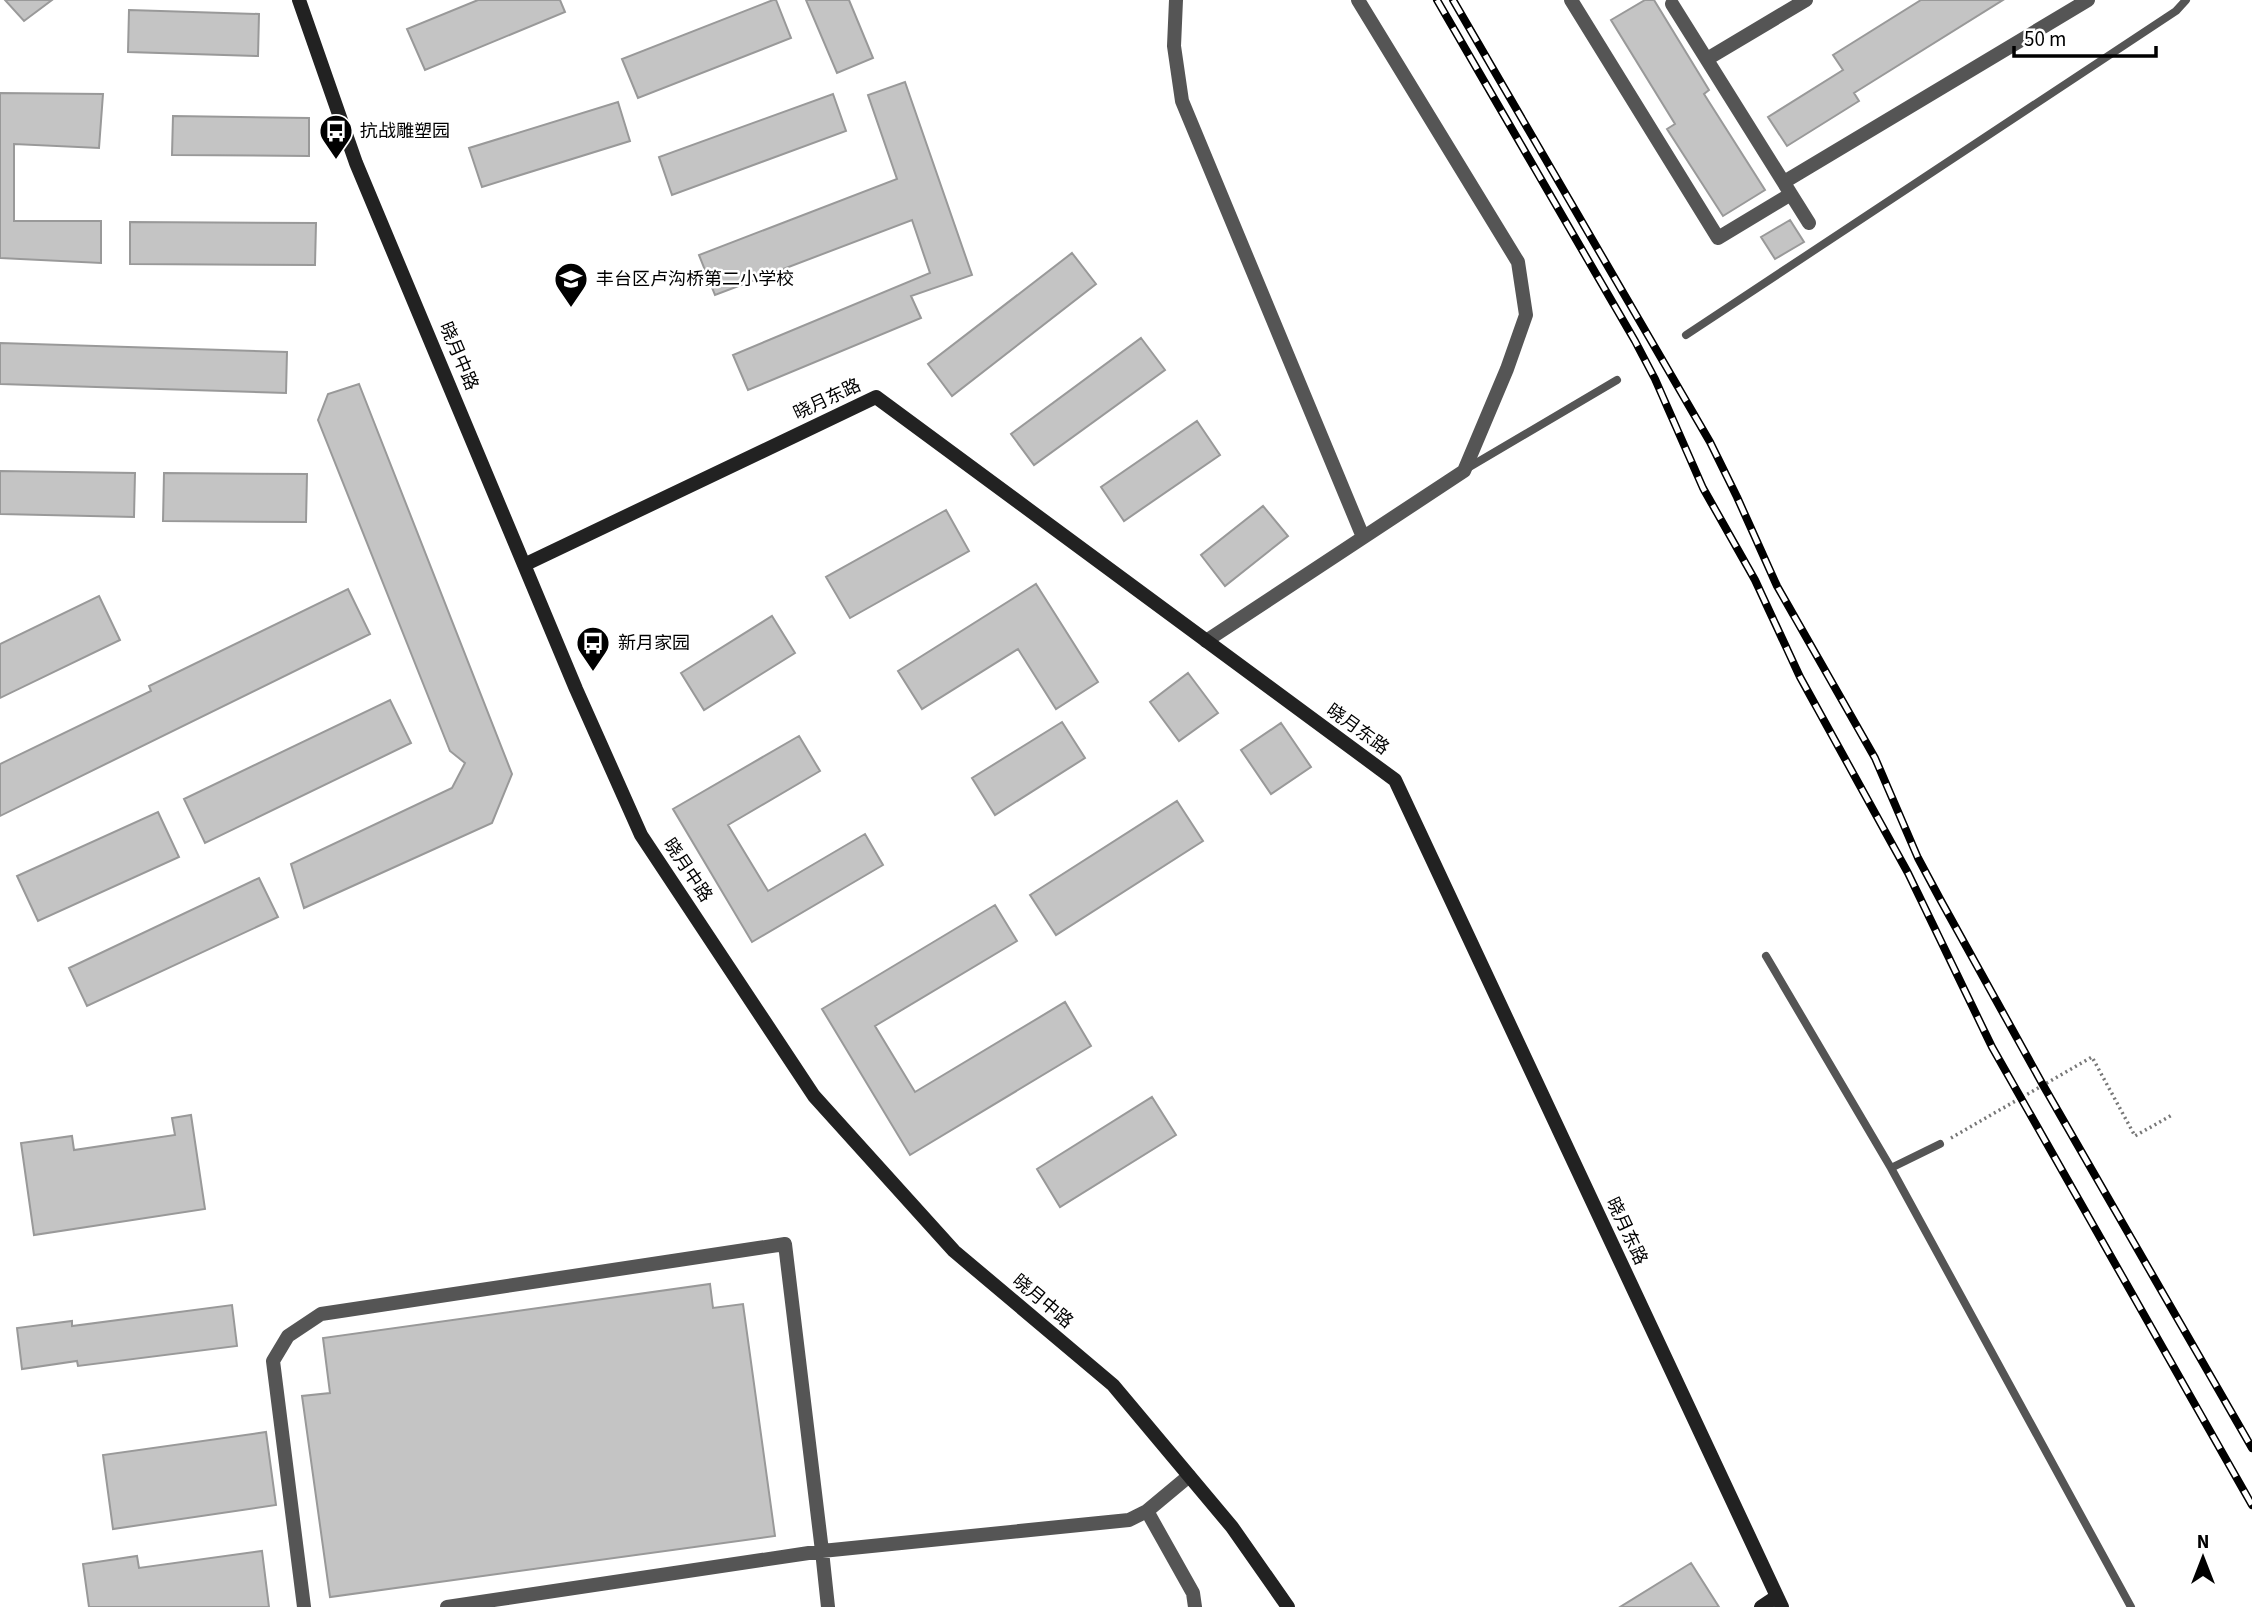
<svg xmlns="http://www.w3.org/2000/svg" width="2252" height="1607" viewBox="0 0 2252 1607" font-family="'Source Sans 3','Noto Sans SC',sans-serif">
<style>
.building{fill:#c4c4c4;stroke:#999;stroke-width:2}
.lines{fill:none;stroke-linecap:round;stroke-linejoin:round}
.path{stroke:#777;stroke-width:3.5;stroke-dasharray:2 3.5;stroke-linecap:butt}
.lane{stroke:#555;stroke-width:8}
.street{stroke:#555;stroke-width:14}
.secondary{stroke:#222;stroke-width:14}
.rail-casing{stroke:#000;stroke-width:8}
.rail{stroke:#fff;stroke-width:5;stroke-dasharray:16;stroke-linecap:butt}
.labels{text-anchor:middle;stroke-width:5;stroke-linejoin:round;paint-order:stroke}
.poi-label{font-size:18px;fill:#000;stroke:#fff;text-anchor:start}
.street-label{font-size:18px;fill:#000;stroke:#fff}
</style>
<rect width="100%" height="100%" fill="#fff"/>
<!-- building -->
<path class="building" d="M5,0h47l-28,21z
M478,0h82l5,12 -140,58 -18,-41z
M773,0h3l15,38 -153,60 -16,-39z
M806,0h43l24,58 -36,15z
M1645,0h9l55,90 -5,4 61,96 -42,26 -56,-87 8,-5 -64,-104z
M1921,0h82l-149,93 5,8 -72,45 -19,-29 75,-47 -10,-15z
M129,10l130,4 -1,42 -130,-4z
M905,82l67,193 -61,21 10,22 -173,72 -15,-35 197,-82 -18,-53 -197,75 -16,-40 198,-76 -29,-84z
M0,93l103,1 -4,54 -85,-4v77h87v42l-101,-5z
M833,94l13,37 -174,64 -13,-38z
M618,102l12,39 -148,46 -13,-39z
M173,116l136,2v38l-137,-1z
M1790,220l14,22 -29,17 -14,-22z
M130,222l186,1 -1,42 -185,-1z
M1072,253l24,31 -144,112 -24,-32z
M1141,338l24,32 -131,95 -23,-31z
M0,343l287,9 -1,41 -286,-9z
M359,384l153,390 -20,49 -188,85 -13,-44 161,-76 13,-25 -15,-12 -132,-331 10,-26z
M1197,421l23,34 -96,66 -23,-34z
M0,471l135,2 -1,44 -134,-3z
M164,473l143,1 -1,48 -143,-1z
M1263,506l25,30 -63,50 -24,-31z
M946,510l23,41 -119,67 -24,-41z
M1036,584l62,98 -42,27 -38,-60 -96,60 -24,-38z
M348,589l22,45 -370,182v-52l151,-73 -2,-5z
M99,596l21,44 -120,58v-54z
M772,616l23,37 -91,57 -23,-37z
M1188,673l30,40 -39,28 -29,-39z
M390,700l21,43 -206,100 -21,-44z
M1062,722l23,36 -90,57 -23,-37z
M1281,723l30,44 -40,27 -30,-44z
M799,736l21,35 -92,54 40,66 97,-57 18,31 -131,77 -79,-133z
M1177,801l26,40 -147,94 -26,-40z
M158,812l21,45 -141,64 -21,-45z
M259,878l19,39 -191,89 -18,-38z
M995,905l22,36 -142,85 40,66 150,-90 26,44 -181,109 -88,-146z
M1152,1097l24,38 -116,72 -23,-38z
M191,1115l14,94 -171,26 -13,-92 51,-7 2,14 101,-15 -3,-17z
M710,1284l3,24 30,-4 32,232 -445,61 -28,-201 28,-3 -7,-55z
M232,1305l5,41 -159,20 -1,-5 -55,8 -5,-41 55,-7v5z
M266,1432l10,73 -163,24 -10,-74z
M262,1551l7,56h-180l-6,-43 54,-8 2,12z
M1691,1563l28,44h-99z"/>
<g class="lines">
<!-- path -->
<path class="path" d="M1951,1138l141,-81 43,79 37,-21"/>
<!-- lane -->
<path class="lane" d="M1686,335l490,-324 10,-11
M1466,469l151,-89
M1766,956l125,212 240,439
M1891,1168l49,-24"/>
<!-- street -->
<path class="street" d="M1176,0l-2,46 8,55 181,436
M1571,0l147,238 73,-44
M1672,4l137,219
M1707,59l99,-59
M1784,182l304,-182
M1206,641l258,-170 43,-102 19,-54 -8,-53 -160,-262
M1189,1476l-42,35 46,82 2,14
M304,1607l-31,-246 15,-25 33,-22 464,-70 37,307 -375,56
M828,1607l-6,-56 307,-31 18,-9"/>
<!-- secondary -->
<path class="secondary" d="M299,0l57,163 220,526 65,146 173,261 140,155 159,134 119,142 56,80
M526,564l350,-167 519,383 387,827
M1761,1607l15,-10"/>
<defs>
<path id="rail" d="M1437,0l198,341 20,38 48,109 52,92 45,97 108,196 84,174 260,458
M1453,0l257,442 27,55 40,89 98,172 43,100 22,41 103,186 209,363"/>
</defs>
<!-- rail casing -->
<use href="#rail" class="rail-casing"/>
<!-- rail -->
<use href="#rail" class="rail"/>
</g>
<!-- icons -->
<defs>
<symbol id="bus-pin" viewBox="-11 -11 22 30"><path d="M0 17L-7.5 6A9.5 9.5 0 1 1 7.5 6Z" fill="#000" stroke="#fff"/><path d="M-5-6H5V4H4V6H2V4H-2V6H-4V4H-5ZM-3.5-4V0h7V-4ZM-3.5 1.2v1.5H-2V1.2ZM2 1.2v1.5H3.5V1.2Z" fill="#fff"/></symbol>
<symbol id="school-pin" viewBox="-11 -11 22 30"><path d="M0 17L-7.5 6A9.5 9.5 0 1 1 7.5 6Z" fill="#000" stroke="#fff"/><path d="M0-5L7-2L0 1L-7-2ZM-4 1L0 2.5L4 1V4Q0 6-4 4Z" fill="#fff"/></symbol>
</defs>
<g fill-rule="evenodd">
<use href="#bus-pin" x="317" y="112" width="38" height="52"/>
<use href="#school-pin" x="552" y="260" width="38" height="52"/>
<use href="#bus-pin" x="574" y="624" width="38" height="52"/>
</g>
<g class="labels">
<!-- poi labels -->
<g class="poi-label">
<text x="360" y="137">抗战雕塑园</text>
<text x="596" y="285">丰台区卢沟桥第二小学校</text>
<text x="618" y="649">新月家园</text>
</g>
<!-- street labels -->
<g class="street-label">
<text transform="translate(459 356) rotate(67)" y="6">晓月中路</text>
<text transform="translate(827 399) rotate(-25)" y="6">晓月东路</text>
<text transform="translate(1358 729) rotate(36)" y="6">晓月东路</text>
<text transform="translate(688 870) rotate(56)" y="6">晓月中路</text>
<text transform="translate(1627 1231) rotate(65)" y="6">晓月东路</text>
<text transform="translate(1043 1301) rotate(40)" y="6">晓月中路</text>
</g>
</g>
<!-- north arrow -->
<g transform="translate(2203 1558)" stroke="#ffffff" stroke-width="5" paint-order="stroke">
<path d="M0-5L12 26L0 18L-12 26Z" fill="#000000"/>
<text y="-10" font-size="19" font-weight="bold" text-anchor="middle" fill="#000000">N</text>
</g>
<!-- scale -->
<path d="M2014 46v10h142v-10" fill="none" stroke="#000000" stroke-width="3.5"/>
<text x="2024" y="46" font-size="21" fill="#000000" stroke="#ffffff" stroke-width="5" paint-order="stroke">50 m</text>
</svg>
